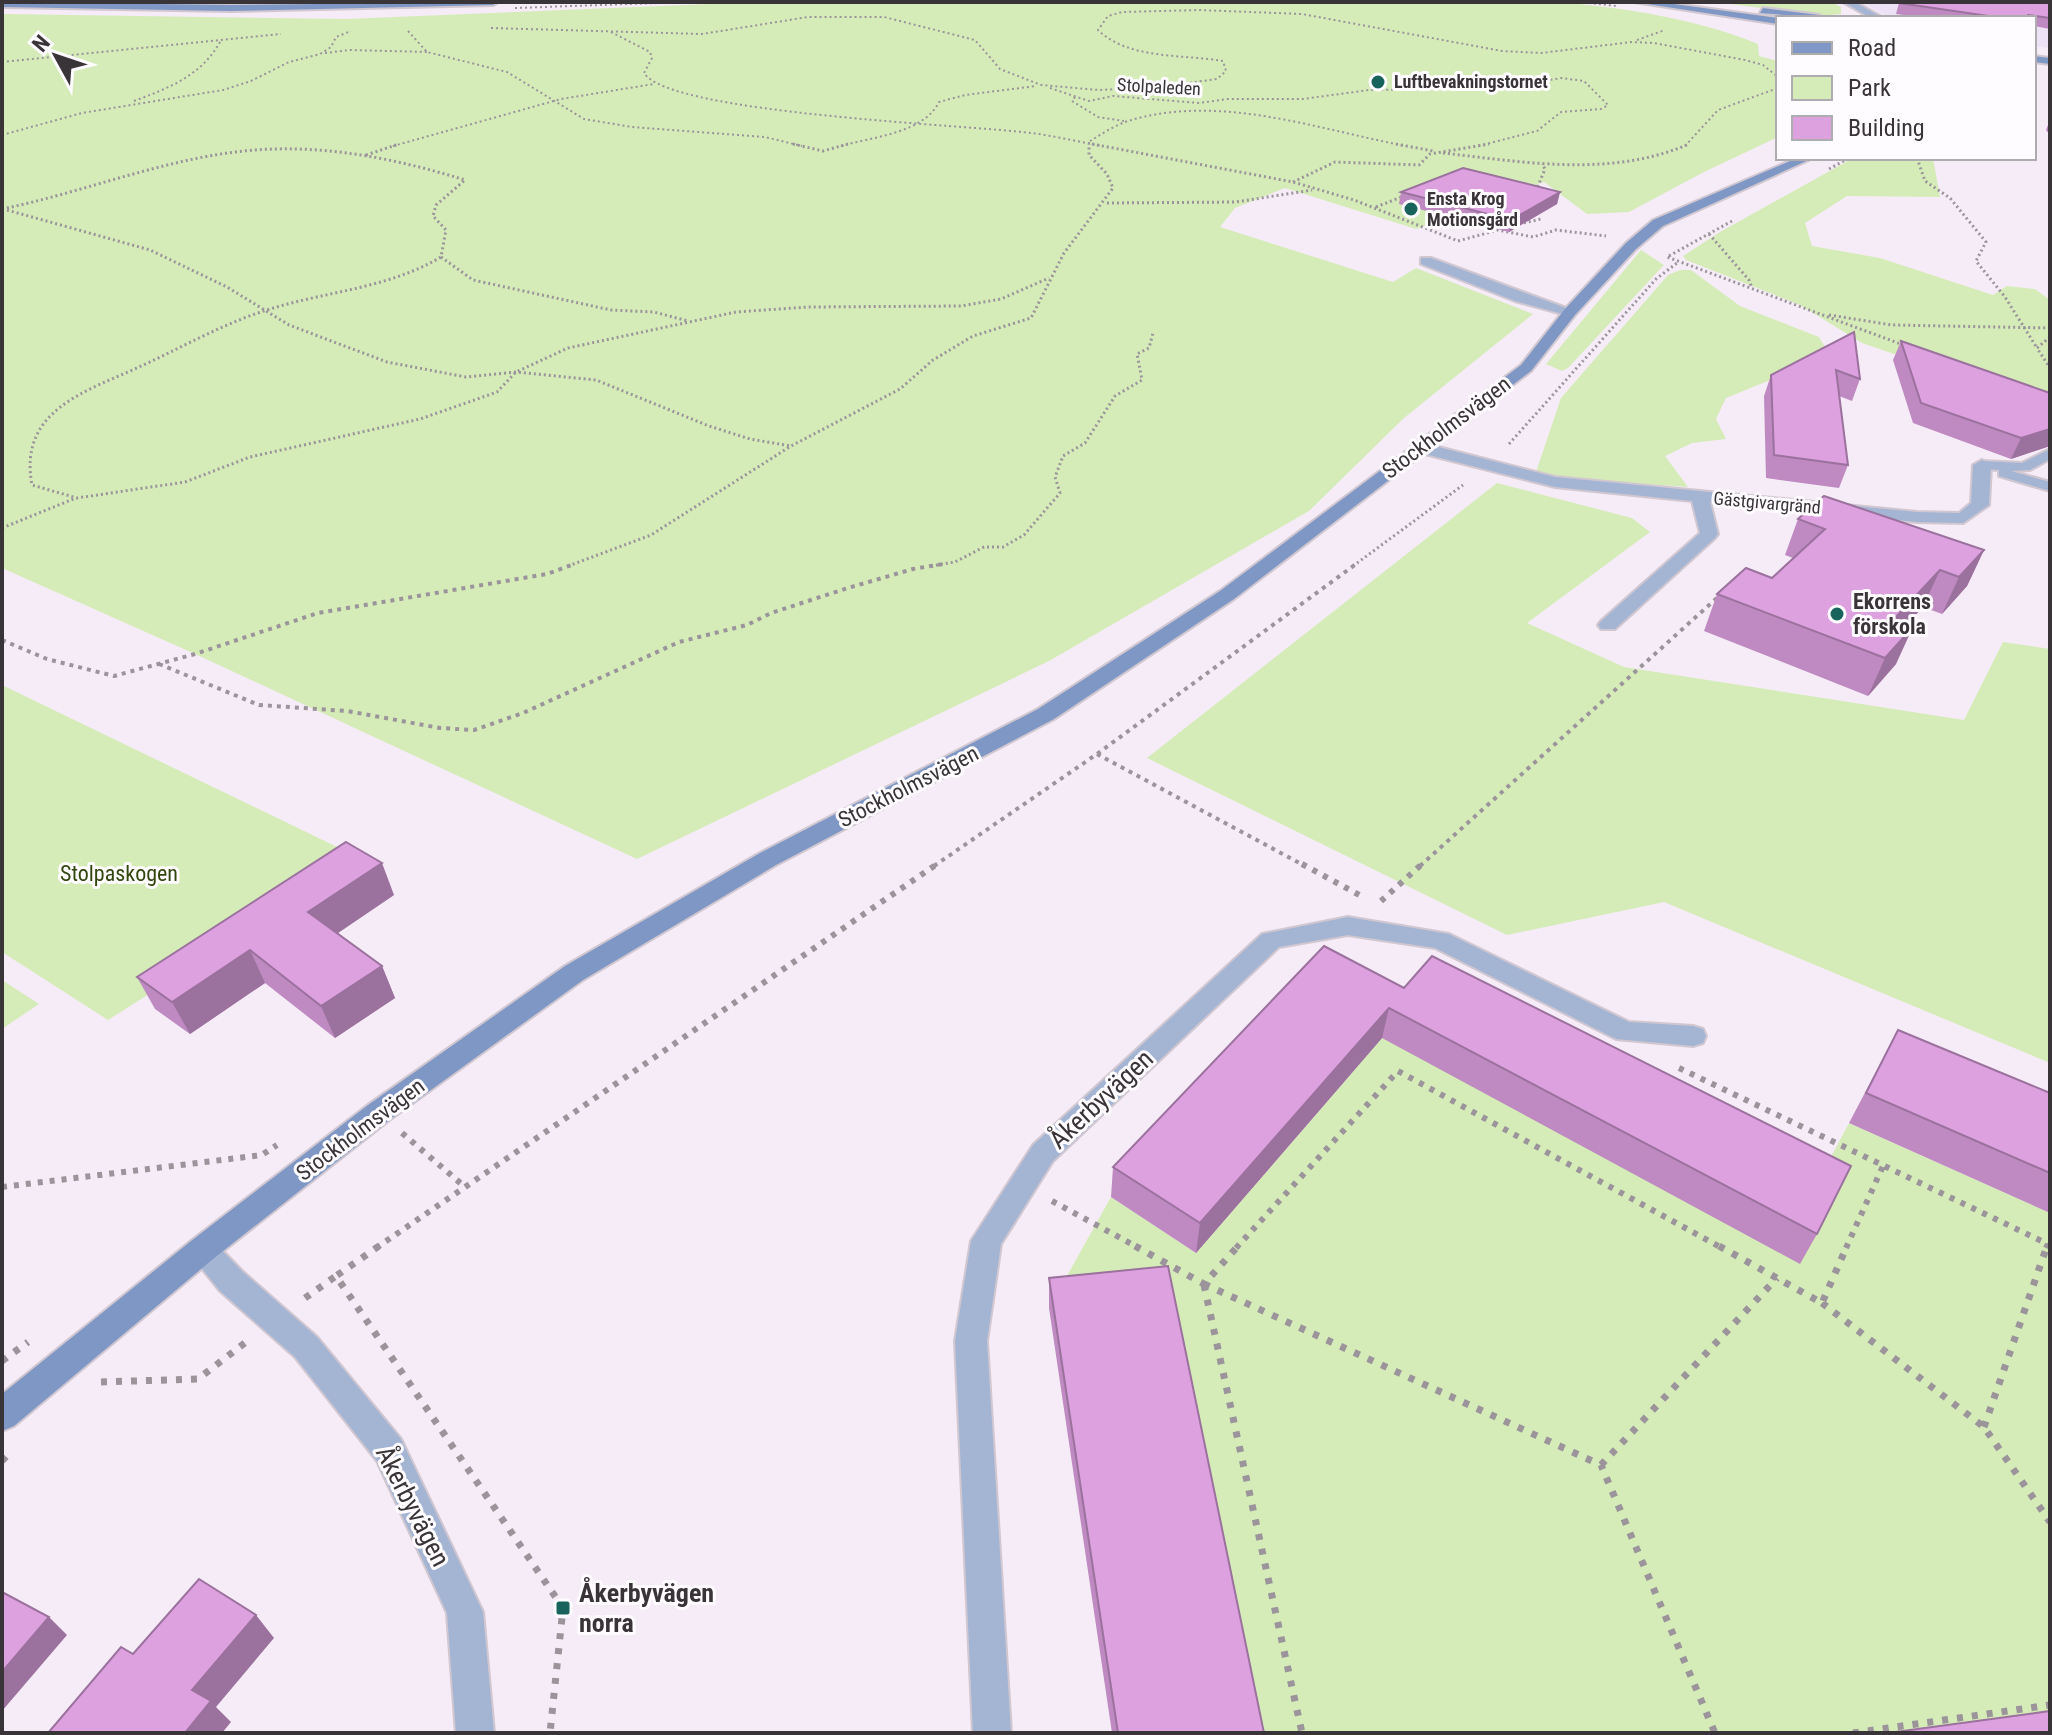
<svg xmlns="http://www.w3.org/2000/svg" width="2052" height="1735" viewBox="0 0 2052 1735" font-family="'Roboto Condensed',sans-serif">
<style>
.commercial{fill:#ece1f5}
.green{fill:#d5ecb8}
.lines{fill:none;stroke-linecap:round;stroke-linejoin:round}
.service-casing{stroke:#d0c7d1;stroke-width:4}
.minor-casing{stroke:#d0c7d1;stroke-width:4}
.tertiary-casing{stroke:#d0c7d1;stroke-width:4}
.secondary-casing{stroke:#d0c7d1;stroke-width:4}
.path-far4{stroke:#9b949b;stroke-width:2;stroke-dasharray:2 3;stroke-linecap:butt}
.path-far3{stroke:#9b949b;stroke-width:3;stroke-dasharray:2 3;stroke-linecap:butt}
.path-far2{stroke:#9b949b;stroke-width:4;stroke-dasharray:4 5;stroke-linecap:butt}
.path-far1{stroke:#9b949b;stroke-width:6;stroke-dasharray:5 7;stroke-linecap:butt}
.path{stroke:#9b949b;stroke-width:7;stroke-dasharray:6 9;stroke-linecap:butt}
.service{fill:#a4b5d4;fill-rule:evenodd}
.minor{fill:#a4b5d4;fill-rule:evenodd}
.tertiary{fill:#a4b5d4;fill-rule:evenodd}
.secondary{fill:#7e97c5;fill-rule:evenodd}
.wall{fill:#be8ac1}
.shaded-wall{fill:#9b719d}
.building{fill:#dda1e0;stroke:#9b719d;stroke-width:2}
.poi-dot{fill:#18645d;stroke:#fefcff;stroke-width:3}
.labels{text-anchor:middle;stroke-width:6;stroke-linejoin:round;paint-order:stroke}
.far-poi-label{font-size:18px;font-weight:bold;fill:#383438;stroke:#fefcff;text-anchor:start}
.far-street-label{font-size:18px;fill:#383438;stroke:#fefcff}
.street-label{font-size:22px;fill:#383438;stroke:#fefcff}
.poi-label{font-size:22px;font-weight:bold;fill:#383438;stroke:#fefcff;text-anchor:start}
.park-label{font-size:22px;fill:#32460d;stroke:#fefcff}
.near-street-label{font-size:26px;fill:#383438;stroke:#fefcff}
.near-poi-label{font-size:26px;font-weight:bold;fill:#383438;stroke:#fefcff;text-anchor:start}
</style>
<rect width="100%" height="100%" fill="#f6ecf7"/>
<!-- commercial -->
<path class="commercial" d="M1861,2l189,3v43l-16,-2v-28h-144z"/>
<!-- green -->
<path class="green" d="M758,2h803c67,7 134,16 197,42l1,12 19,5v76l-74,35 -75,40 -42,2 -43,-32 -128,47 -131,-41 -50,20 -15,19 173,55 23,-14 117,46 -129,104 -95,93 -260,150 -412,198 -442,-205 -193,-86v-554l344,5z
M1716,2h115l10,5v7l-19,2z
M1853,158h80l7,39 -93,-1 -42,27 7,23 68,12 113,37 14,-9 28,3 15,11v104h-10l-178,-61 -62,-38 -114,-45 -3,-4 37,-24z
M1641,250l23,15 -96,103 -6,3 -16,-7z
M1680,270h11l49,36 79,31 6,10 -18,18 -81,33 -10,21 10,20 -34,4 -27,13 23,31 -110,-8 -42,-7 25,-74 107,-123z
M1497,483l135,35 18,14 -123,91 97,44 340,53 39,-78 47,7v414l-386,-161 -157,33 -360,-177z
M2,685l360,174 -254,161 -106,-68z
M2,980l37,24 -37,25z
M1382,1038l433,149 34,-64 201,90v519l-797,1 -204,-425 62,-111 85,56z"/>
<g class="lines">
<defs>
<path id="service" d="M2050,449v10l-20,11 -19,1 39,11v9l-51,-15v-6l-17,-1 -7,-4 7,-4 40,2z"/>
<path id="minor" d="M1843,2h12l28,16h-12z
M1421,258h10l146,54 -7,4 -55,-15 -94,-37z
M1419,442l136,35 362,35 42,1 12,-10 2,-38 9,-5 9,5 -2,40 -26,18 -46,-1 -207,-20 8,32 -3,4 -100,91h-14l-3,-4 3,-4 99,-88 -8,-32 -137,-14 -142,-36 -2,-4 2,-4z
M1348,917l101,17 180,88 64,4 10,3 3,7 -3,7 -10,3 -77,-7 -181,-91 -87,-13 -69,12 -226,214 -52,83 -14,97 24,392h-38l-18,-392 16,-100 62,-96 229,-211z"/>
<path id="tertiary" d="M202,1237l11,4 29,30 75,66 84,102 82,173 11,121h-38l-9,-120 -70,-152 -82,-104 -75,-66 -33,-41 4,-9z"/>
<path id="secondary" d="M2,2l229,3 267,-3 -5,3 -262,6 -229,-4z
M1634,2h25l119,16v6z
M1763,8l56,7 5,3 -64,-5z
M2034,56l16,2v6l-16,-2z
M1797,158h16l-150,68 -27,23 -61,66 -44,56 -297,228 -180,120 -278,146 -193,115 -195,141 -175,138 -199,167 -12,5v-37l189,-153 177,-136 197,-139 195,-113 278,-144 182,-118 301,-226 44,-56 61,-66 27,-23z"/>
</defs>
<!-- service casing -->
<use href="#service" class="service-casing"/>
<!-- minor casing -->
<use href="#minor" class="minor-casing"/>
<!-- tertiary casing -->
<use href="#tertiary" class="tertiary-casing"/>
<!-- secondary casing -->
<use href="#secondary" class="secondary-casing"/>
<!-- path-far4 -->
<path class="path-far4" d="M1579,2l38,4
M515,8l173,-6
M491,28l211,6 106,-17h76l91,23 25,29 41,16 58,5 59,-3 59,-8 9,-8 -3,-10c-40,-7 -94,-1 -125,-31l10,-14 14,-4 77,-2 103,4 200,37 39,2 91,-11 22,1 91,17 18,5 15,12
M408,31l19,21 80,20 77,47 48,8 133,10 37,9
M611,32l39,20 2,6 -8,15c26,41 327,52 387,60 24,3 48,9 72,13
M1637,40l28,-10
M325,53l25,-3 77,2
M2,62l279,-28
M1050,88l39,13 24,-5 86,7 29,-4h75l66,-9 138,-2 54,-10 23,3 24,24 -7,4 -40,3 -24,19 -59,15
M1075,97l-3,4 26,16 26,4
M134,101c35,-13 69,-26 87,-61
M2,135l80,-22 141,-23 28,-9 38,-19 31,-8 11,-7 5,-10 15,-6
M1090,141c12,-7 25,-16 38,-20 91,-28 188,8 278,25
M1089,142v4
M393,146l168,-47 93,-15
M841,146c31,-9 83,-13 98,-44l26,-7 71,-9
M1685,146l33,-36 60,-22"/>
<!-- path-far3 -->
<path class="path-far3" d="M793,144l30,7 25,-7
M1092,144l201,38 61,18 104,41 40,-11 35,7 23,-7 50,6
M1396,144l37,7
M1443,153c81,9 168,25 246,-9
M366,155l33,-11
M1917,158l8,23 25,17 36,44 -10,19 29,36 32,51
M1829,169l20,-11
M1293,182l42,-20 84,3 11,-11 59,-10
M1532,187l6,-1 7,-17 -3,-5
M1107,203l129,-1 76,-12
M1376,207l28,-11
M2,209c78,-16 154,-47 233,-57 78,-10 156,5 230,28l-29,25 -3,11 13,14 -5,27c-54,32 -115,34 -174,53 -45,14 -86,38 -128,57 -55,25 -121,44 -107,118l45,13 108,-16 65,-25 170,-38 43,-15 34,-12 19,-20 52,-24 168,-36 72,-5 153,-1 40,-7 48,-21
M7,210l143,40 77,37 62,38 98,37 79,15 50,-5 80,8 113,46 41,13 41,7
M1732,221l-65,36 239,89
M1519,224l22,-5
M1709,234l40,46 3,8
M441,257l32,23 138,30 43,2 34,9
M1829,315l63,10 158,3
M2050,337l-13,11 13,20
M1509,444l147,-165 21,-16
M2,528l74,-30
M568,566l83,-31 140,-89 109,-57 33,-29 40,-24 58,-18 33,-65 49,-65 -6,-14 -18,-19v-11
M931,566l24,-4 29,-15h19l21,-12 36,-42 -5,-16 8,-21 22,-13 30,-47 27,-16 -5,-26 12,-6 4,-15
M1353,566l110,-81"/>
<!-- path-far2 -->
<path class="path-far2" d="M2,640l45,19 67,17 81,-22 123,-41 229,-39 27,-10
M159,664l100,41 88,6 93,17 34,2 49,-17 156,-71 68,-17 24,-12 77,-25 65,-19 30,-5
M1097,754l208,112
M934,866l163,-112 259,-190
M1420,866l298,-269"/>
<!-- path-far1 -->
<path class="path-far1" d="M1302,864l61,33
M1381,901l41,-37
M1679,1068l371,177
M402,1133l63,54
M2,1187l260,-32 15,-10
M1052,1201l87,47
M376,1248l561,-384
M1236,1248l162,-177 324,177
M1846,1248l37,-82
M2046,1248l2,-4"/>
<!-- path -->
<path class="path" d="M379,1246l-43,30 227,332 -13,125
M1135,1246l69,38 34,-38
M1719,1246l103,57 25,-57
M1204,1284l397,181 114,268
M1204,1285l98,448
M305,1298l31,-22
M1822,1303l162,124 66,95
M2,1361l26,-19
M101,1382l97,-3 48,-37
M1984,1427l63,-181
M2,1461l10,-11
M1601,1465l176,-187
M1853,1733l197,-28"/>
<!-- service -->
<use href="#service" class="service"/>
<!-- minor -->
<use href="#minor" class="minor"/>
<!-- tertiary -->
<use href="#tertiary" class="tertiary"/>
<!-- secondary -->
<use href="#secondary" class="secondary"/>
</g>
<!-- wall -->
<path class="wall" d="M2050,2v27l-16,-3v-8h-108l-30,-4 3,-11z
M2050,120v15l-4,-5z
M1401,192h159l-3,12 -48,28 -110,-28z
M1854,332l6,47 -8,22 -13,-5 9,69 -9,23 -73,-10 -2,-82 7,-21z
M1901,341l149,52v53l-39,13 -98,-36 -20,-63z
M1798,519l186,31 -17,36 -25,28 -19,-7 -17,18 -10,39 -28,32 -164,-65 13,-37 55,-16 21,-20 -8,-3z
M394,895l-57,38 45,33 13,32 -60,40 -70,-55 -75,51 -35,-25 -18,-32z
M1324,946l493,288 -17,30 -418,-226 -186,215 -85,-56 2,-30z
M1898,1030l152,63v120l-201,-90z
M1049,1278l215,455h-152l-63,-425z"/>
<!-- shaded-wall -->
<path class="shaded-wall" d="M1560,192l-3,12 -48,28 2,-12z
M2050,429v17l-39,13 10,-21z
M1984,550l-17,36 -25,28 17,-37z
M1940,570l-17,37 -47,50 17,-37z
M1913,627l-17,37 -28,32 17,-38z
M382,863l12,32 -72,49 -14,-32z
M250,950l15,33 -75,51 -18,-32z
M382,966l13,32 -60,40 -14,-32z
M1389,1008l-7,30 -186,215 4,-30z
M256,1615l18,23 -58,69 15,15 -9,11h-37l7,-43z
M49,1617l18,18 -65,76v-39z"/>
<!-- building -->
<path class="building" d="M1902,2h148v16l-22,-3 -3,3h-23l-103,-15z
M1463,168l97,24 -49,28 -110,-28z
M1854,332l6,47 -24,-9 12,95 -74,-10 -3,-80z
M1901,341l149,52v36l-29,9 -100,-35z
M1824,496l160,54 -25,27 -19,-7 -47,50 20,7 -28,31 -168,-64 29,-26 26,10 53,-49 -27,-10z
M346,842l36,21 -74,49 74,54 -61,40 -71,-56 -78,52 -35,-25z
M1324,946l80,42 28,-32 419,210 -34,68 -428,-226 -189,215 -87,-56z
M1898,1030l152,63v80l-184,-80z
M1168,1266l96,467h-146l-69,-455z
M199,1579l57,36 -64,75 19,11 -26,32h-137l73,-86 12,7z
M2,1592l47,25 -47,55z
M2050,1711v22h-162z"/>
<!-- markers -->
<g class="poi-dot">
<circle cx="1378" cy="82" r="8"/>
<circle cx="1411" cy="209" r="8"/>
<circle cx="1837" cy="614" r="8"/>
<rect x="555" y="1600" width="16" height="16" rx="4"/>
</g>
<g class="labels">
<!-- far-poi labels -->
<g class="far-poi-label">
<text x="1394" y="88">Luftbevakningstornet</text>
<text x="1427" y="205">Ensta Krog<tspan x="1427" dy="21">Motionsgård</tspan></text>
</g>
<!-- far-street labels -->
<g class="far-street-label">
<text transform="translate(1159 87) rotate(3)" y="6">Stolpaleden</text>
<text transform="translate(1767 503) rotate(5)" y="6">Gästgivargränd</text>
</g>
<!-- street labels -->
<g class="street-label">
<text transform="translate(1446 427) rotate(-37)" y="8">Stockholmsvägen</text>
<text transform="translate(908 786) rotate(-27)" y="8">Stockholmsvägen</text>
<text transform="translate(360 1129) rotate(-37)" y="8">Stockholmsvägen</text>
</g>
<!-- poi labels -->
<g class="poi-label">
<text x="1853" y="609">Ekorrens<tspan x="1853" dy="25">förskola</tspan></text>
</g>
<!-- park labels -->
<g class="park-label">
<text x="119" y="881">Stolpaskogen</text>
</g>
<!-- near-street labels -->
<g class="near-street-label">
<text transform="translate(1101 1099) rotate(-43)" y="9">Åkerbyvägen</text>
<text transform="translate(413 1506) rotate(63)" y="9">Åkerbyvägen</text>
</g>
<!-- near-poi labels -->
<g class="near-poi-label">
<text x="579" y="1602">Åkerbyvägen<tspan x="579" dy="30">norra</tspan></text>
</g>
</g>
<!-- border -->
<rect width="2052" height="1735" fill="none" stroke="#383438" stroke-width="8"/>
<!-- legend -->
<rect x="1776" y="16" width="260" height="144" fill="#fefcff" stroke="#afacaf" stroke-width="2"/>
<rect x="1792" y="42" width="40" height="12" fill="#7e97c5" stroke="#afacaf" stroke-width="2"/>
<text x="1848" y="56" font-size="24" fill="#383438">Road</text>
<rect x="1792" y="76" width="40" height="24" fill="#d5ecb8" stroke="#afacaf" stroke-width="2"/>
<text x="1848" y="96" font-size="24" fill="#383438">Park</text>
<rect x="1792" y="116" width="40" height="24" fill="#dda1e0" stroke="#afacaf" stroke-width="2"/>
<text x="1848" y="136" font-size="24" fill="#383438">Building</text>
<!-- north arrow -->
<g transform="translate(56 56) rotate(310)" stroke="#fefcff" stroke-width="6" paint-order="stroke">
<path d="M0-6L14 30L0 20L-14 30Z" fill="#383438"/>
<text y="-12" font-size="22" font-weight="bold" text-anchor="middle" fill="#383438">N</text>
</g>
</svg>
